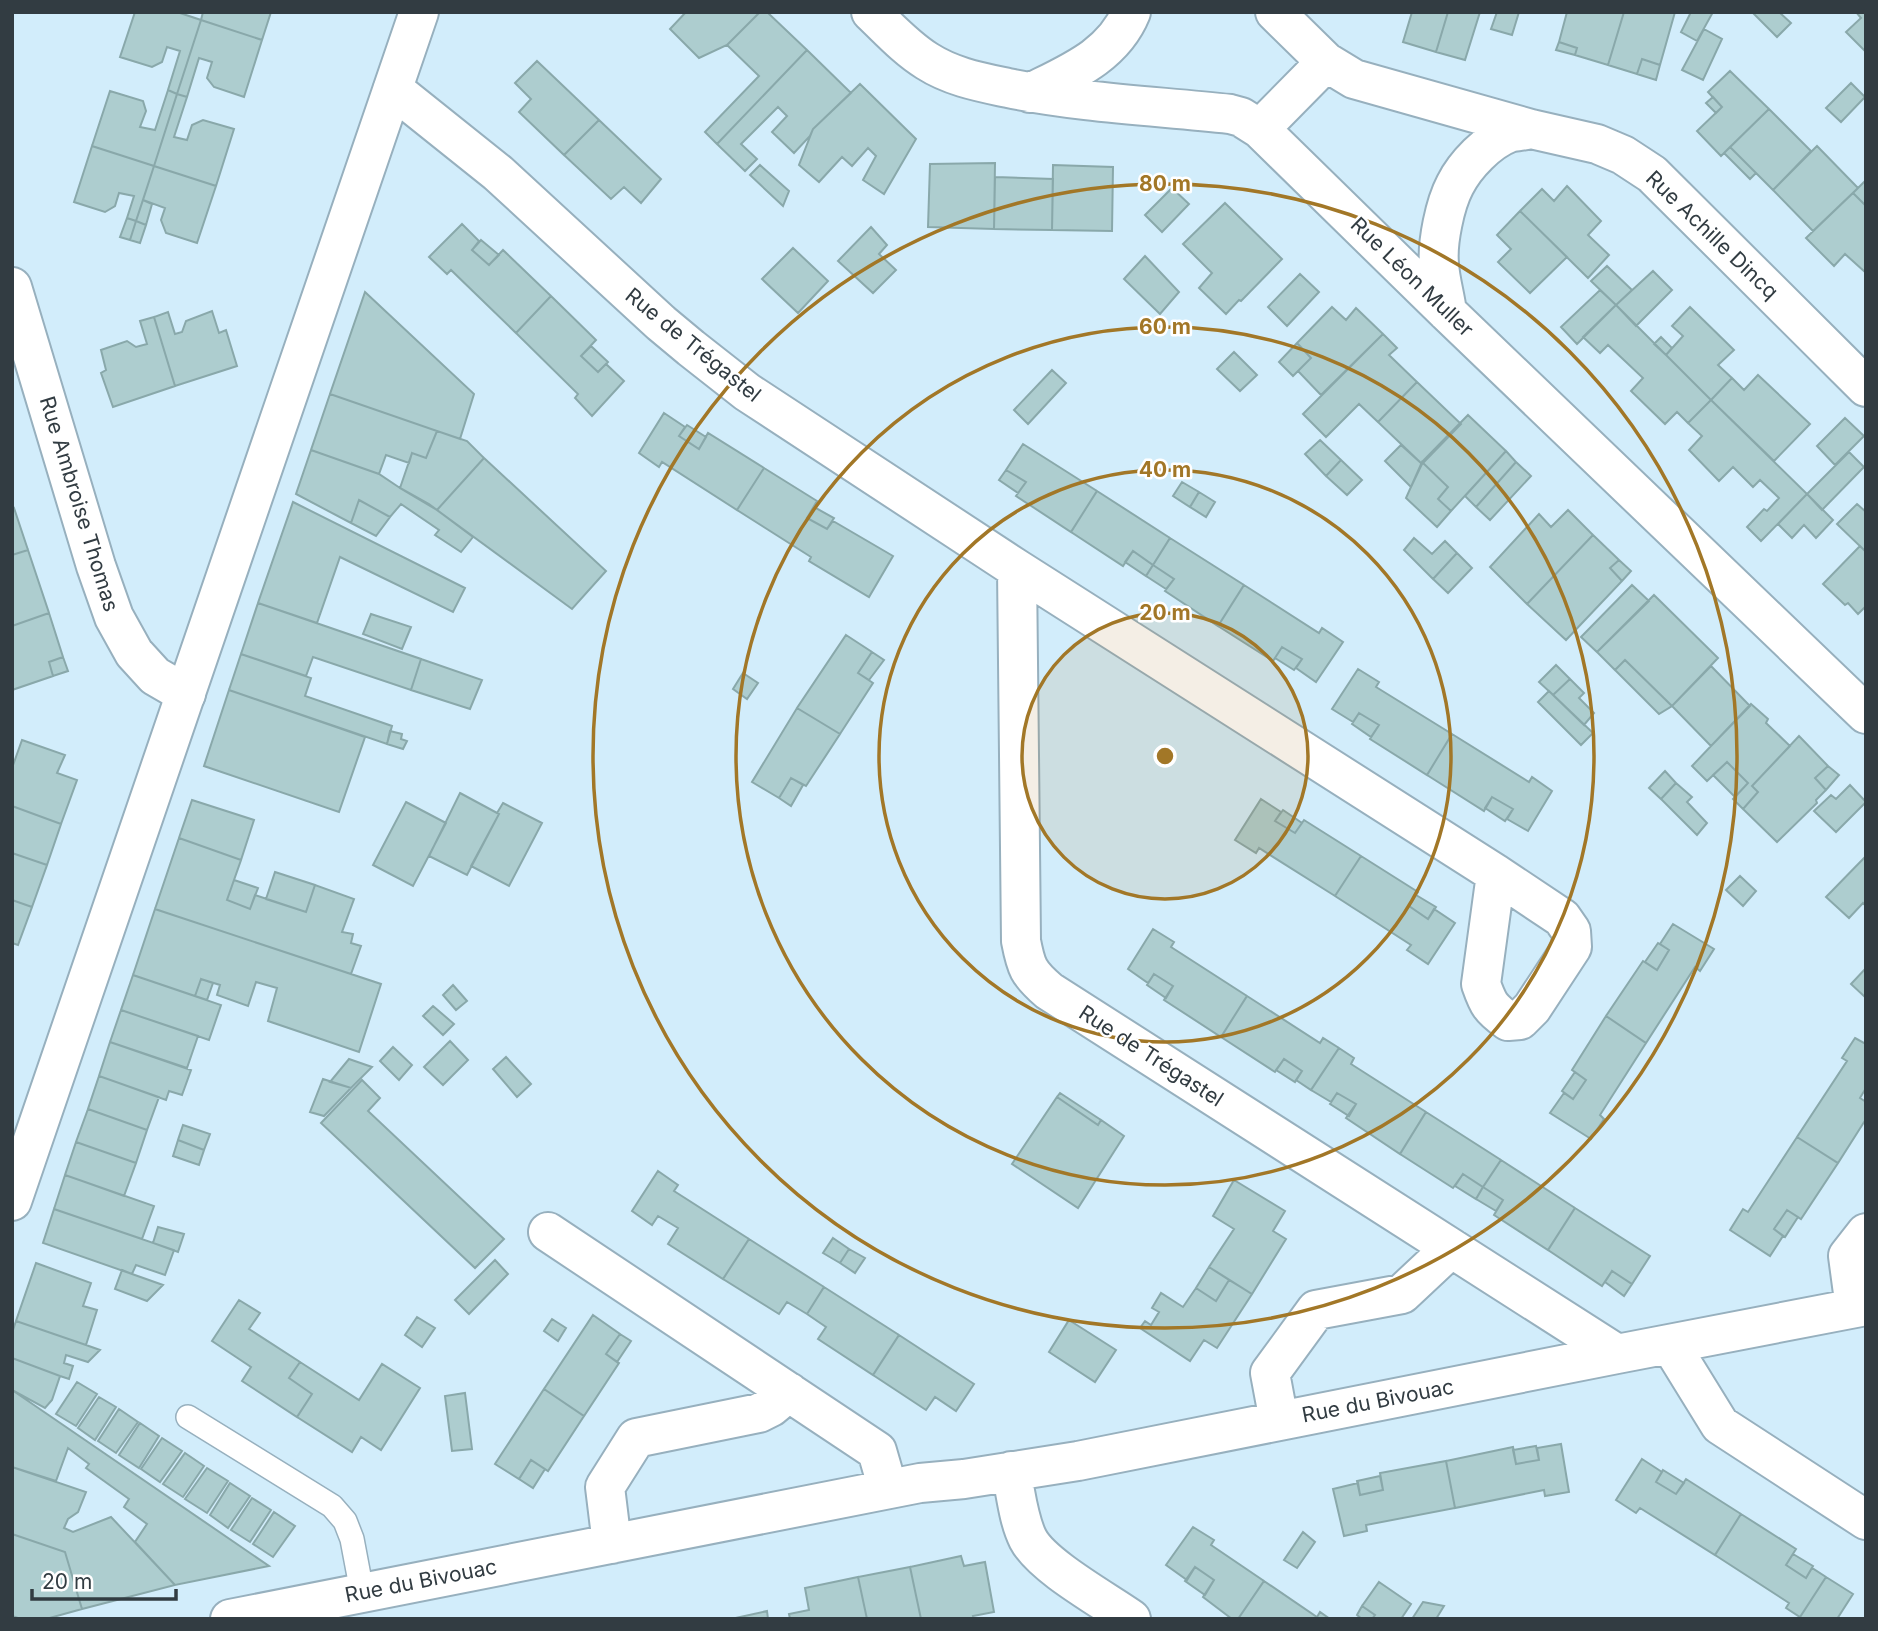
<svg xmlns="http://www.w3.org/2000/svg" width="1878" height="1631" viewBox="0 0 1878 1631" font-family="Inter,sans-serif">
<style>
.building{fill:#adcdcf;stroke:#89a8aa;stroke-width:2}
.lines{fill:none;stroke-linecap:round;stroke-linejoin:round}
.service-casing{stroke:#97b0be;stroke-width:26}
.minor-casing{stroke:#97b0be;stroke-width:42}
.tertiary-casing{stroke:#97b0be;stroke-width:42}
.service{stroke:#fff;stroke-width:23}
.minor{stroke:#fff;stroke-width:38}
.tertiary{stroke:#fff;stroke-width:38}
.ring{fill:none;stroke:#a27727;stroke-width:3.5}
.labels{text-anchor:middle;stroke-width:5;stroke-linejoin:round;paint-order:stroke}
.street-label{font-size:21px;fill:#323c42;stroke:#fff}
.centre{fill:#a27727;stroke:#fff;stroke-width:3.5}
.ring-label{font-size:21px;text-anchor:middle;font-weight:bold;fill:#a27727;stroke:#fff;stroke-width:5;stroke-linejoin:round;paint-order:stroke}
</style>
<rect width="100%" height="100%" fill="#d2edfb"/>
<!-- building -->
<path class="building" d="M135,12h42l24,8 -24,74 -9,-4 12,-39 -13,-4 -5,15 -10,5 -32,-10z
M203,12h68l-9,28 -61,-20z
M686,12h74l-33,33 -28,13 -29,-29z
M760,12h7l40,38 -90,94 -12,-12 54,-56 -32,-31z
M1412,12h36l-12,40 -33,-10z
M1448,12h32l-15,48 -29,-8z
M1497,12h22l-7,23 -21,-6z
M1567,12h57l-16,53 -33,-10 2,-7 -18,-6z
M1624,12h51l-15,53 -18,-6 -5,15 -29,-9z
M1691,12h22l-16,29 -16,-9z
M1752,12h27l12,11 -14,14z
M1856,12h10v40l-20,-20 15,-14z
M201,20l61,20 -18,57 -30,-10 -7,-9 5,-16 -13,-4 -12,39 -10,-3z
M1704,29l18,10 -19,41 -21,-10z
M1559,42l18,6 -2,7 -19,-5z
M807,50l44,43 -38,36 -3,7 -16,17 -22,-21 15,-16 -9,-9 -37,37 16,15 -12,12 -28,-27z
M1642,59l18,6 -4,15 -19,-6z
M537,61l62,59 -35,35 -45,-43 12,-13 -16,-16z
M1730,71l39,38 -48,47 -24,-25 25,-24 -14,-15z
M1851,83l14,14 -24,25 -15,-14z
M860,84l56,55 -32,55 -21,-14 13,-24 -8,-8 -16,18 -10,-9 -23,25 -20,-17 14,-36z
M168,90l9,4 -23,72 -62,-20 18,-55 33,10 3,10 -6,16 15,3z
M177,94l10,3 -13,40 13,3 5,-15 11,-5 31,9 -18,57 -62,-20z
M1713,97l9,10 -6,6 -10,-10z
M1769,109l42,42 -38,39 -43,-43z
M599,120l62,59 -20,24 -17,-16 -13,12 -47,-44z
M92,146l62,20 -18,55 -9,-3 7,-22 -15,-3 -4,13 -10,6 -31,-10z
M1817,146l41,42 -45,43 -40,-41z
M1730,147l26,26 -6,6 -26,-26z
M995,163l-1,66 -66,-2 2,-63z
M760,165l29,26 -6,15 -33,-31z
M1053,165l60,2 -1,64 -60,-1z
M154,166l62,20 -19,57 -31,-10 -5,-13 4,-12 -22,-8z
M995,177l58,2 -1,51 -58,-1z
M1865,181h1v25l-13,-13z
M1567,186l34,35 -13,14 21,20 -21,23 -68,-67 22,-22 12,12z
M1172,188l17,16 -27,28 -17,-17z
M1853,193l13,13 -1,66 -20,-18 -11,12 -28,-28z
M143,200l9,4 -6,21 -10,-4z
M1225,203l57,56 -41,42 -2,-1 -13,14 -27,-26 13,-15 -29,-29z
M1520,211l47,46 -37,36 -32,-31 13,-13 -14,-14z
M127,218l9,3 -6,19 -10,-3z
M136,221l10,4 -6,18 -10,-3z
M462,224l17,17 -7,9 17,15 14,-15 48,46 -35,37 -65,-63 -4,4 -18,-17z
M871,227l16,18 -8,9 17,16 -23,23 -35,-32z
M481,240l18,15 -10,10 -17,-15z
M793,248l35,33 -30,32 -36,-34z
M1145,256l34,36 -19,22 -36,-35z
M1607,266l25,24 -16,15 -25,-24z
M1653,271l19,19 -36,36 -20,-21z
M1300,274l19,18 -32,34 -19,-19z
M1600,290l16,15 -39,39 -16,-17z
M365,292l109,102 -14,45 -130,-45z
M551,296l45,44 -15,16 17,16 8,-8 18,17 -32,35 -17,-18 3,-4 -62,-61z
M1616,305l95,95 -23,23 -11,-11 -12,12 -34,-33 12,-13 -35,-33 -8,8 -17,-16z
M1332,307l14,13 10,-12 27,26 -62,61 -23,-24 13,-13 -14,-15z
M1690,307l44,43 -16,15 14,13 -21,22 -45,-45 17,-19 -11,-10z
M212,311l7,22 7,-3 11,36 -62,20 -21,-69 14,-5 7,22 7,-2 4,-11z
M154,317l21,69 -62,21 -12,-34 5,-3 -5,-20 26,-9 9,6 11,-3 -7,-23z
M1383,334l14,14 -8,7 28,27 -39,40 -19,-18 -33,33 -23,-23z
M1661,337l11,11 -6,7 -12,-11z
M1297,343l14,15 -18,18 -14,-14z
M591,346l17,16 -10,10 -17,-16z
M1234,352l23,23 -17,16 -23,-22z
M1052,370l14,13 -38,41 -14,-14z
M1758,375l52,49 -36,37 -63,-61 21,-22 12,12z
M1417,382l44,42 -39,40 -44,-42z
M330,394l107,37 -11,27 -14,-5 -3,10 -23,-8 -7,19 -68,-24z
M1711,400l96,94 -46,47 -14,-14 17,-18 3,2 12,-13 -19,-18 -7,7 -20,-20 -14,14 -30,-31 13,-14 -14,-13z
M664,413l21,14 -6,9 20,13 9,-16 56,35 -27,42 -75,-48 -3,5 -20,-14z
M1468,415l38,36 -55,60 -13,-12 10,-12 -26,-25z
M1845,418l19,18 -29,29 -18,-19z
M687,425l19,12 -7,12 -20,-13z
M437,431l30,10 17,17 -47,52 -37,-22 12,-35 14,5z
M1320,440l21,20 -15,16 -21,-22z
M1023,444l74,47 -26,41 -55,-36 10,-14 -20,-12z
M1401,445l21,19 -11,23 -26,-26z
M311,450l68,24 21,14 29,16 44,33 -12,15 -26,-17 4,-5 -38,-26 -11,13 -31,-17 -8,23 -55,-29z
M1506,451l10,11 -40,45 -11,-11z
M1849,452l15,15 -42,43 -15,-16z
M484,458l122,113 -34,38 -135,-99z
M1341,460l21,20 -15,15 -21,-19z
M1422,462l26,25 -10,12 13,12 -14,16 -31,-29z
M1516,462l15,14 -41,44 -14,-13z
M764,468l53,33 -10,17 20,11 6,-8 60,35 -24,41 -60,-36 2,-4 -74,-47z
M1006,470l20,12 -8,11 -19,-13z
M1182,482l17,10 -9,15 -17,-11z
M1097,491l73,47 -17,27 -20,-14 -10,15 -52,-34z
M1199,492l16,10 -9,15 -16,-10z
M1807,494l26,26 -17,18 -12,-13 -12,13 -14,-14z
M359,500l31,17 -14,19 -25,-13z
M293,502l172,86 -12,24 -113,-55 -23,66 -59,-20z
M1857,504l9,8v40l-29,-28z
M814,507l20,11 -7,11 -20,-11z
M14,508l14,42 -16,5v-46z
M1568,510l25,25 -66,69 -37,-37 49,-53 12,13z
M1593,535l26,25 -9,8 12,13 -56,59 -39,-36z
M1170,538l74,47 -26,41 -53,-35 9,-12 -21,-14z
M1414,538l18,16 13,-13 12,12 -24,26 -29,-29z
M1860,546l6,6v54l-8,8 -10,-11 -3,2 -22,-21z
M28,550l21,63 -37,13v-71z
M1133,551l20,14 -7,11 -21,-14z
M1457,553l15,15 -24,25 -15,-14z
M1619,560l12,11 -9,10 -12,-13z
M1153,565l21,14 -8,10 -20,-13z
M1244,585l75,48 3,-5 21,14 -27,40 -20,-14 6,-9 -20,-12 -9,14 -55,-35z
M1632,585l17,16 -52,51 -16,-15z
M1654,595l64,63 -46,48 -47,-46 -10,10 -18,-18z
M258,603l163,56 -10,31 -98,-33 -7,19 -65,-22z
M49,613l14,44 -14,5 4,14 -41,14v-64z
M371,614l40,13 -9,22 -39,-15z
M846,635l26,17 -14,21 15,10 -33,51 -43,-26z
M1282,647l20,12 -8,11 -19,-12z
M872,652l12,8 -15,20 -11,-7z
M241,654l70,24 -6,18 87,30 -5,18 -158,-54z
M63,657l5,14 -15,5 -4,-14z
M421,659l61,21 -12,29 -59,-19z
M1625,660l47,46 -13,8 -44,-44z
M1556,665l14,14 -17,16 -14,-13z
M1711,666l39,40 -39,40 -39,-40z
M1358,669l21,13 -3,5 76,47 -25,41 -57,-36 9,-14 -20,-12 -6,9 -21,-13z
M743,673l15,10 -11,16 -14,-10z
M1570,679l14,14 -5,5 15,15 -10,12 -31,-30z
M229,690l136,47 -26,75 -135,-46z
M1549,691l44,42 -12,12 -43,-43z
M1751,704l17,15 -2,4 24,23 -38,40 6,6 -15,17 -10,-10 15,-16 -21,-21 -20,19 -15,-15z
M797,708l43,26 -34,52 -15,-8 -12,20 -27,-16z
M1359,713l20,12 -8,12 -19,-13z
M390,731l12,3 -1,5 6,2 -4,8 -16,-5z
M1452,734l77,48 3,-5 20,14 -24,40 -21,-12 6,-10 -21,-12 -8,14 -57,-36z
M1799,736l29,30 -13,12 11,12 -10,10 1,3 -40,39 -34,-33 15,-17 -6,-6z
M22,740l43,15 -8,18 20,7 -16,44 -49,-18v-38z
M1727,762l21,21 -13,14 -22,-22z
M1828,766l11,9 -13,15 -11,-12z
M1665,771l11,12 -15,16 -12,-11z
M791,778l12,7 -12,21 -12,-8z
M1676,783l16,14 -5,5 20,21 -10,12 -36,-36z
M1850,785l16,17 -30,30 -22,-21 17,-16 5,4z
M460,793l39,21 -32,61 -38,-19z
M1492,797l21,12 -8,12 -20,-13z
M1261,799l20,13 -6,9 20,12 9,-13 57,36 -26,40 -76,-48 -3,5 -21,-13z
M192,800l62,20 -13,40 -62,-22z
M406,802l40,21 -33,63 -40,-21z
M503,803l39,20 -33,63 -38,-20 28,-52 -2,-1z
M12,806l49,18 -14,41 -35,-12z
M1283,810l19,13 -7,10 -20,-12z
M179,838l62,22 -14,40 23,9 5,-14 51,17 9,-27 39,14 -12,33 11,2 -2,9 10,3 -10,28 -196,-65z
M12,853l35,12 -15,42 -20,-7z
M1361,856l57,36 -9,14 19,13 6,-10 21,14 -27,41 -21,-14 4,-5 -76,-49z
M1866,856v50l-3,-3 -14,15 -23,-21z
M275,872l40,13 -9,27 -40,-13z
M1740,876l16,15 -13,15 -17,-16z
M234,880l24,8 -8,21 -23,-9z
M1416,895l20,12 -8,12 -19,-13z
M12,900l20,7 -14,38 -6,-2z
M155,909l226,75 -22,68 -91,-31 9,-33 -21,-6 -8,24 -31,-11 3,-10 -19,-6 -6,17 -62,-21z
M1673,924l41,25 -14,22 -5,-4 -49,76 -40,-27 37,-55 14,9 12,-20 -9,-6z
M1153,929l21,13 -3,5 76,49 -26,41 -57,-37 9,-14 -19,-12 -6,9 -20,-14z
M1658,943l11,7 -12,20 -12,-8z
M1866,968v30l-15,-14z
M1154,974l19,12 -7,12 -19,-13z
M133,975l88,30 -12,35 -88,-30z
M201,979l12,4 -6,17 -12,-4z
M453,985l14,16 -11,9 -13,-15z
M1247,996l73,47 3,-5 16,10 -28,42 -15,-10 6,-9 -18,-12 -9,13 -54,-35z
M433,1006l21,18 -11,11 -20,-19z
M121,1010l77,26 -11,32 -77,-26z
M1606,1016l40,27 -46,72 4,4 -13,20 -41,-26 14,-20 9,6 13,-19 -14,-10z
M1855,1038l11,6v44l-6,10 6,4v17l-28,44 -41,-26 50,-76 -5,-3z
M450,1041l18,19 -25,25 -19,-18z
M110,1042l81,28 -9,25 -13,-4 -3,9 -67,-24z
M393,1047l19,18 -13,15 -19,-19z
M1339,1048l15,10 -3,6 75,48 -26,42 -54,-36 10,-14 -19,-11 -6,9 -20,-12z
M506,1057l25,27 -14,13 -24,-28z
M349,1059l23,8 -21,21 -21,-6z
M1284,1059l18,12 -7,11 -19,-12z
M1575,1072l11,8 -13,19 -11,-8z
M99,1076l60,21 -12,33 -59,-21z
M323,1079l28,9 -27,28 -14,-4z
M362,1080l18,18 -12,13 136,128 -29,29 -154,-145z
M1060,1093l41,27 -3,5 -41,-28z
M1337,1093l19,11 -7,12 -19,-12z
M1057,1097l41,28 3,-5 23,16 -46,72 -66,-44z
M88,1109l59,21 -11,33 -60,-21z
M1426,1112l75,48 -18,27 -20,-13 -10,14 -53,-34z
M183,1125l27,9 -6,16 -26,-10z
M1797,1137l41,26 -37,56 -14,-9 -13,19 9,7 -13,20 -40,-26 13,-21 5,3z
M178,1140l26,10 -5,15 -26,-9z
M76,1142l60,21 -12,33 -59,-21z
M1501,1160l74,48 -27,42 -54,-35 9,-15 -20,-13z
M658,1171l20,14 -4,6 75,48 -26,40 -55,-35 10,-16 -20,-12 -6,9 -20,-14z
M1463,1174l20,13 -7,12 -21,-13z
M65,1175l89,31 -12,33 -88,-30z
M1234,1180l51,31 -12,20 13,8 -34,55 -43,-27 25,-38 -21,-13z
M1483,1187l20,13 -7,11 -20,-12z
M1575,1208l75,48 -18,28 -20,-13 -10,15 -54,-36z
M54,1209l120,41 -9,25 -29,-10 -4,9 -89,-31z
M1787,1210l11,7 -13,20 -11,-8z
M158,1227l26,7 -6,18 -25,-9z
M833,1238l16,11 -9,14 -17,-10z
M749,1239l75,48 -17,27 -20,-12 -8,12 -56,-35z
M849,1249l16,9 -10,15 -15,-10z
M495,1260l13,14 -39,40 -14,-14z
M36,1263l55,20 -8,23 14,4 -11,35 -70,-24z
M1209,1267l20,13 -13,21 -20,-13z
M122,1270l10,4 31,11 -16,16 -32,-12z
M1612,1271l20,13 -8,12 -19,-14z
M1229,1280l23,14 -35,54 -13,-8 -14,21 -50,-33 5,-7 6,4 8,-13 -7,-4 9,-15 22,14 13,-19 20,13z
M824,1287l75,48 -26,40 -55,-36 8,-12 -19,-13z
M239,1300l21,13 -11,16 51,33 -11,16 23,16 -15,23 -55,-36 9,-14 -39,-26z
M593,1315l27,19 -14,20 13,9 -35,53 -40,-27z
M417,1317l18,11 -13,19 -17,-12z
M552,1319l14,9 -8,13 -14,-10z
M1069,1320l47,30 -21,32 -46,-30z
M16,1321l70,24 14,5 -12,12 -22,-7 -2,8 9,3 -4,13 -9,-3 -48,-18v-25z
M620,1334l11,7 -14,21 -11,-8z
M899,1335l75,49 -18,27 -21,-14 -9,13 -53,-35z
M12,1358l48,18 -8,24 -7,8 -33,-18z
M300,1362l59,38 23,-36 38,24 -39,62 -20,-13 -9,15 -55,-35 15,-23 -23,-16z
M77,1382l20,12 -21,32 -20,-12z
M544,1389l40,27 -36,55 -17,-11 -12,19 -24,-15z
M12,1390l257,176 -94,19 -40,-43 12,-18 -23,-17 5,-8 -43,-31 3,-4 -21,-16 -12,33 -44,-14z
M465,1393l7,56 -20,2 -7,-55z
M99,1397l17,10 -21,33 -17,-12z
M119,1409l19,13 -22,31 -18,-12z
M140,1423l19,13 -20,32 -20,-13z
M162,1438l20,13 -22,31 -19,-13z
M1561,1444l8,48 -24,4 -1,-6 -89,18 -9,-47 67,-14 3,17 23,-4 -2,-12z
M1536,1446l3,14 -23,4 -3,-14z
M185,1453l19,13 -21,31 -20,-13z
M1642,1459l20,13 -6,10 20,12 10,-15 55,35 -26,41 -75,-47 -4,5 -20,-13z
M531,1460l14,9 -12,19 -14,-9z
M1446,1461l9,47 -89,17 1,6 -23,5 -11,-47 25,-6 2,12 23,-5 -3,-17z
M12,1467l74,25 -8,20 -10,7 -4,9 9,4 38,-15 64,68 -93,24 -17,-57 -53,-18z
M207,1468l21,13 -21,32 -22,-14z
M1663,1470l21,13 -8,11 -20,-12z
M1380,1476l3,14 -23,5 -3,-14z
M230,1483l20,13 -22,32 -18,-13z
M252,1498l19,12 -21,32 -19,-12z
M274,1512l21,14 -22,31 -20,-13z
M1741,1514l55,35 -10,16 20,13 6,-10 14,9 -26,40 -14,-9 3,-5 -74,-48z
M1193,1527l21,13 -3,5 53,36 -26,38h-6l-29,-22 11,-17 -19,-13 -8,13 -21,-15z
M1303,1532l12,10 -18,26 -13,-8z
M12,1534l53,18 17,57 -36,10h-25l-9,-3z
M1793,1554l20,12 -7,12 -20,-13z
M961,1556l3,10 21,-4 9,50 -21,4 1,3h-53l-11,-52z
M910,1567l11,52h-54l-9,-42z
M1195,1567l19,13 -9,15 -20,-14z
M858,1577l9,42h-77l-1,-5 20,-4 -4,-22z
M1826,1577l27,17 -16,25h-35l-2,-2z
M1264,1581l53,36 3,-5 10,7h-92z
M1379,1582l32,22 -10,15h-29l3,-4 -13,-9z
M1423,1602l21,4 -8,13h-24z
M1362,1606l13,9 -3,4h-10l-5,-4z
M767,1611l1,8h-37z"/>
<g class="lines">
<defs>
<path id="service" d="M188,1417l144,89 13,15 7,18 10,53"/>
<path id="minor" d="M871,12c18,17 35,36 56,49 25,16 53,21 81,27 73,15 148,18 222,26l11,3 19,12 187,183 419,402
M1275,12l51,50 28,17 177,50 66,15 26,11 29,19 214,213
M393,89l105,84 163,150 30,25 56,44 270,177 479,305 66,44 9,13 1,16 -40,61 -12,12 -12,1c-18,-13 -20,-17 -27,-37l15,-110
M1030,93c40,-20 83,-37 101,-81
M1260,129l66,-67
M12,287l84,279 18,51 20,36 21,23 31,18
M1447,312c-2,-16 -7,-32 -8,-48 -2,-22 6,-60 16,-79 10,-20 33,-44 54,-52 7,-2 15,-2 22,-4
M1017,569l4,372c5,26 7,32 28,50l568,363
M548,1232l329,219 11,38
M1855,1308l-7,-52 18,-23
M1670,1344l50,81 146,95
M1279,1421l-9,-48 46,-63 86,-16 49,-46
M1011,1471c5,22 7,48 17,68 14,27 76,61 103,80
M612,1544l-7,-57 31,-49 123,-25 12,-6 18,-15
M230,1619l690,-136 44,-4 114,-18 539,-107 249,-48"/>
<path id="tertiary" d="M12,1201l407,-1189"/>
</defs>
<!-- service casing -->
<use href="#service" class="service-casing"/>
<!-- minor casing -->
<use href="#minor" class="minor-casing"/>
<!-- tertiary casing -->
<use href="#tertiary" class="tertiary-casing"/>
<!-- service -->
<use href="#service" class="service"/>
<!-- minor -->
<use href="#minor" class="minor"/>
<!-- tertiary -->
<use href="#tertiary" class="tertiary"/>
</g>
<!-- distance rings -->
<circle cx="1165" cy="756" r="143" fill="#a27727" fill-opacity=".12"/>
<g class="ring">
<circle cx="1165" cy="756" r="143"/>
<circle cx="1165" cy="756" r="286"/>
<circle cx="1165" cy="756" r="429"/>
<circle cx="1165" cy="756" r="572"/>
</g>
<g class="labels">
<!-- street labels -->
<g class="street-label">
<text transform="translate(1712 235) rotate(44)" y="7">Rue Achille Dincq</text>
<text transform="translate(1412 277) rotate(44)" y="7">Rue Léon Muller</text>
<text transform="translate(693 345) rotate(39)" y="7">Rue de Trégastel</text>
<text transform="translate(79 504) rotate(73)" y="7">Rue Ambroise Thomas</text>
<text transform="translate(1151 1056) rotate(33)" y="7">Rue de Trégastel</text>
<text transform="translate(1378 1401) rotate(-11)" y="7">Rue du Bivouac</text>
<text transform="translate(421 1581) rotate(-11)" y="7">Rue du Bivouac</text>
</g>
</g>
<circle cx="1165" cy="756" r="10" class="centre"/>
<g class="ring-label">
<text x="1165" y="191">80 m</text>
<text x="1165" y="334">60 m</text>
<text x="1165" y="477">40 m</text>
<text x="1165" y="620">20 m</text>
</g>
<!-- border -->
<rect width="1878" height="1631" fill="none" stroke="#323c42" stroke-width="28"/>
<!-- scale -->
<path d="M32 1589v10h144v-10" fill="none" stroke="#323c42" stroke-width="3.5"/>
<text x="42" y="1589" font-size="21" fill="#323c42" stroke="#ffffff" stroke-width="5" paint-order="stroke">20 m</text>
</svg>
